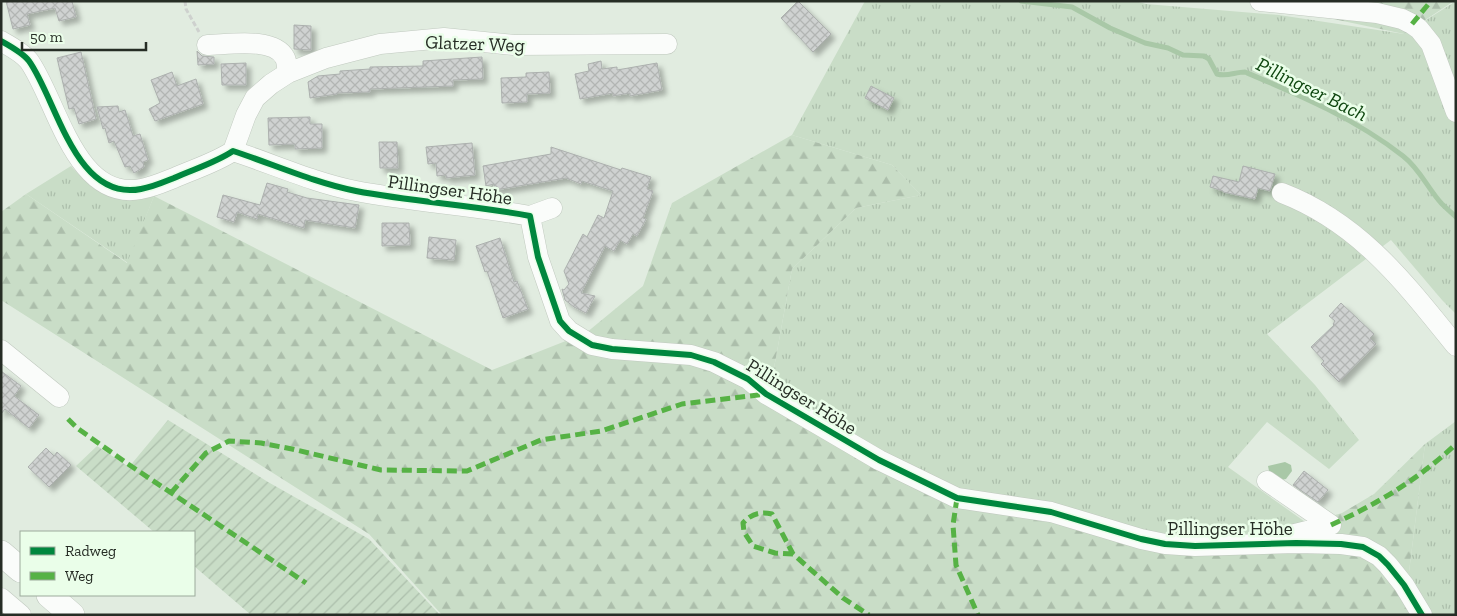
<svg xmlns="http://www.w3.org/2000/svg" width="1457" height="616" viewBox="0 0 1457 616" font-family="'Zilla Slab',serif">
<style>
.grass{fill:url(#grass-tufts)}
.forest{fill:url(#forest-firs)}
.garden{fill:url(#garden-furrows)}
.water{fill:#a9c8a7}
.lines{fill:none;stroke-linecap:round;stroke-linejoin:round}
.stream{stroke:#a9c8a7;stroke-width:5}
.building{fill:url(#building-cross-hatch);stroke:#acb0ae;filter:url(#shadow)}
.minor-casing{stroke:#c0c9bf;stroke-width:21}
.major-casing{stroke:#c0c9bf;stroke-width:26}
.path{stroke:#ced1ce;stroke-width:3;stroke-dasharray:5 2.5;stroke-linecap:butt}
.minor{stroke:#fafcfa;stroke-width:20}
.major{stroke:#fafcfa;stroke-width:25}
.quiet{stroke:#56b245;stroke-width:5;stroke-dasharray:10 5;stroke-linecap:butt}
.cycleway-casing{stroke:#eafee9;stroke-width:9}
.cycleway{stroke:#00873e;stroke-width:6}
.labels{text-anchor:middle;stroke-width:5;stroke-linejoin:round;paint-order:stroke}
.street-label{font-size:19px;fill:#262d25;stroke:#eafee9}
.water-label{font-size:20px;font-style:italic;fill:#0e460f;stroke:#eafee9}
</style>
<defs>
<pattern id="grass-tufts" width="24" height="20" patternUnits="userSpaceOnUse" patternTransform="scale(1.25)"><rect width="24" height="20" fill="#c9ddc7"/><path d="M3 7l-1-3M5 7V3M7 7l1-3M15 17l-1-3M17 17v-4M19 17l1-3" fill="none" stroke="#acbeab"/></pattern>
<pattern id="forest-firs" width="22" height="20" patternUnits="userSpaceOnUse" patternTransform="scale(1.25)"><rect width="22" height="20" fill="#c9ddc7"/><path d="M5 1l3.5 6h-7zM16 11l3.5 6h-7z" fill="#acbeab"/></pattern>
<pattern id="garden-furrows" width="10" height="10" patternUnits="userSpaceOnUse" patternTransform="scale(1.25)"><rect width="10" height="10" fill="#c9ddc7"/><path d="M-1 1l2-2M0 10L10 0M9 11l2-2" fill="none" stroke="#acbeab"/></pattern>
<pattern id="building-cross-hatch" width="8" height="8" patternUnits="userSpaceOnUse" patternTransform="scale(1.25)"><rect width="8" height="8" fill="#cfd2d1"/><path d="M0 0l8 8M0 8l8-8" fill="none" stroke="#b2b5b3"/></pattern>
<filter id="shadow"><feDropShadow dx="4.5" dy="4.5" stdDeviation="2.5" flood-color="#0004"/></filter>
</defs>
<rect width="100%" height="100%" fill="#e1ece0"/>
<!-- grass -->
<path class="grass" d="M865,1h270l11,3 133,11 125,19 52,-33v313l-14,-14 -51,-60 -124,94 48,51 44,55 -30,29 -62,-47 -39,45 80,57 -89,25 -268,-54 -77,-36 -88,-66 -14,-14 20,-110 64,-61 65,-13 -29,-30 -100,-30z
M71,166c27,31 42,38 83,30l-26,67 -102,-69z
M1456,421v194h-30l-18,-35 17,-136z"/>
<!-- forest -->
<path class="forest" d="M1249,1h205l-50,33z
M792,135l100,30 29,30 -65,13 -64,61 -20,110 14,14 88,66 47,24 298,66 123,-36 32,-19 51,-50 -17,136 18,35h-984l-73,-81 -368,-234v-88l25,-18 101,69 27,-67 338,174 94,-37 57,-47 29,-83z"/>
<!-- garden -->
<path class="garden" d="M168,420l100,62 101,57 71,76h-189l-57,-49v-34h-40l-78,-66 21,-20 32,21z"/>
<!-- water -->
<path class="water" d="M1285,462l6,3 1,6 -6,8 -5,1 -12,-9 -1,-5z"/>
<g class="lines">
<!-- stream -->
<path class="stream" d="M1021,1l51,6 38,21 35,15 23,5 15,7 21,1 5,3 8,15c10,3 18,-2 28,-2 54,23 111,47 158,84 17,13 25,33 39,48 4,4 9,8 14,13"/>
</g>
<!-- building -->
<path class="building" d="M6,1h66l4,16 -17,4 -4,-13 -28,6 3,11 -17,4z
M798,1l33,33 -18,18 -32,-34z
M294,25l17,1v24l-17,-1z
M197,51l5,5 12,1v7l-16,1z
M81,52l15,67 -17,5 -5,-16 -5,1 -12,-51z
M482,57l1,22 -30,1v6l-83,3v3l-33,1v1l-27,4 -2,-16 10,-6 22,-2v-3l30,-2v-2l53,-1v-5z
M601,61l1,8 15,-2v3l40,-7 5,27 -32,6v-3l-17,3v-3l-33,6 -5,-25 14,-3 -1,-7z
M246,63v22h-24l-1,-21z
M172,72l5,14 19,-7 7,25 -48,17 -6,-12 11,-6 -9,-23z
M549,72l1,21 -23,1v8l-25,1 -1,-25 25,-1v-4z
M871,86l23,12 -6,12 -23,-12z
M118,106l1,6 6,-2 8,26 7,-2 8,26 -5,2 1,5 -10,6 -4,-7 -5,1 -11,-26 -5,2 -4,-15 -2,1 -6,-22z
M310,117v7h12v24l-27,1v-5l-26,1 -1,-27z
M379,142h18l1,26h-18z
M472,143l3,32 -29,3v-3l-9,1 -1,-13 -8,1 -2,-17z
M551,147l70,23 1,-2 29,9 -4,12 6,2 -10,27 3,1 -9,17 -4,-2 -6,10 -7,-4 -6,11 -9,-5 -24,47 14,3 -9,17 -12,-6 -9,-7 -3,-11 2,1 5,-6 -5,-13 19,-37 4,3 11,-22 6,3 9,-27 -31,-10 -1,3 -15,-6 -71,12 -1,-6 -8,2 -3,-20 68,-12z
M1243,166l32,8 -5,17 -12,-3 -3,11 -32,-7v-1l-13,-4 3,-11 26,6z
M267,183l21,6 -1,3 20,6 52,7 -4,23 -50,-8 -1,8 -46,-14 -1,5 -20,-7 -3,10 -17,-5 6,-22 37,10z
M382,223h27l1,22 -28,1z
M429,237l27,3 -2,20 -27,-2z
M500,238l14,44 3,-1 11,28 -25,9 -16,-47 -2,1 -9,-26z
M1341,303l33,31 -4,4 6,6 -37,38 -18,-18 3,-3 -13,-14 23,-22 -1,-1 2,-3 -6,-5z
M1,371l20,15 -7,10 25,19 -10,13 -24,-19 -4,5z
M46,448l8,8 3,-4 14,13 -22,22 -21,-20z
M1304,471l24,19 -10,12 -25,-17z"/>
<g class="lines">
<defs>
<path id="minor" d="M1260,1l117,12 25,6 10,5 7,5 12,15 25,68
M1,41c9,5 22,12 28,20 28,39 46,141 112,128 12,-2 23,-7 33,-11 20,-9 41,-15 59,-27 40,13 82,32 123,40 58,11 116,14 174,25l8,41 22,64 9,10 23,14 20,4 79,6 23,7 34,17 18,15 113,66 78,38 94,14 90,27 24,5 30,2 101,-3 45,1 22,3 16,9 9,9 16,20 18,30
M207,45c19,0 67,-9 78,13 2,4 2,11 3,15
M233,151l13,-36 9,-17 16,-14 17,-11 38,-15 54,-14 64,-6 70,7 153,-1
M1282,193c78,30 123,90 174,153
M530,216l22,-8
M1,350l58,47
M1267,481l64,44 -44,11
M1,598l20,17"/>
<path id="major" d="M1,553l20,17
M49,595l23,20"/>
</defs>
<!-- minor casing -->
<use href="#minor" class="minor-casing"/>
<!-- major casing -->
<use href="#major" class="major-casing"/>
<!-- path -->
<path class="path" d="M185,1l1,8 13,23"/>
<!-- minor -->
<use href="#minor" class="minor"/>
<!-- major -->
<use href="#major" class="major"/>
<!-- quiet -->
<path class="quiet" d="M1412,24l19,-23
M68,419l9,9 51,36 178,119
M171,493l35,-40 23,-12 32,2 31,6 89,21 86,1 74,-31 60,-9 81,-27 84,-10
M957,498l-4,27 3,40 22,50
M1331,525c46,-21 88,-46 125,-81
M793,554l-18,-1 -22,-7 -9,-14 -1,-9c8,-9 17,-12 29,-9l21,40 50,44 26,17"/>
<defs>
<path id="cycleway" d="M1,41c9,5 22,12 28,20 28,39 46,141 112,128 12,-2 23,-7 33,-11 20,-9 41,-15 59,-27 40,13 82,32 123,40 58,11 116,14 174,25l8,41 22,64 9,10 23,14 20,4 79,6 23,7 34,17 18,15 113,66 78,38 94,14 90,27 24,5 30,2 101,-3 45,1 22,3 16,9 9,9 16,20 18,30"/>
</defs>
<!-- cycleway casing -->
<use href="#cycleway" class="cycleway-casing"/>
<!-- cycleway -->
<use href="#cycleway" class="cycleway"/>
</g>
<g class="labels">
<!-- street labels -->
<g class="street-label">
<text transform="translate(475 43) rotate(2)" y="7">Glatzer Weg</text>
<text transform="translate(450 189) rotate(8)" y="7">Pillingser Höhe</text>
<text transform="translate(802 396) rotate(32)" y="7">Pillingser Höhe</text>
<text x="1230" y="535">Pillingser Höhe</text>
</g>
<!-- water labels -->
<g class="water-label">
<text transform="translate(1312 89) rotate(26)" y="7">Pillingser Bach</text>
</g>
</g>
<!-- border -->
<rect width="1457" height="616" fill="none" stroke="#262d25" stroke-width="5"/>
<!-- legend -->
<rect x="20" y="531" width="175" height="65" fill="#eafee9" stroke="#9caa9b"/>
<rect x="30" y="547" width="25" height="8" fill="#00873e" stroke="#9caa9b"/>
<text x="65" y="556" font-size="15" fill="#262d25">Radweg</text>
<rect x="30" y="572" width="25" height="8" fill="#56b245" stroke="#9caa9b"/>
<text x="65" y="581" font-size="15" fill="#262d25">Weg</text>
<!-- scale -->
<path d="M22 42v8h124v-8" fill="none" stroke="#262d25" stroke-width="2.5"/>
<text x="30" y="42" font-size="15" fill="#262d25" stroke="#eafee9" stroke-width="4" paint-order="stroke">50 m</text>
</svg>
